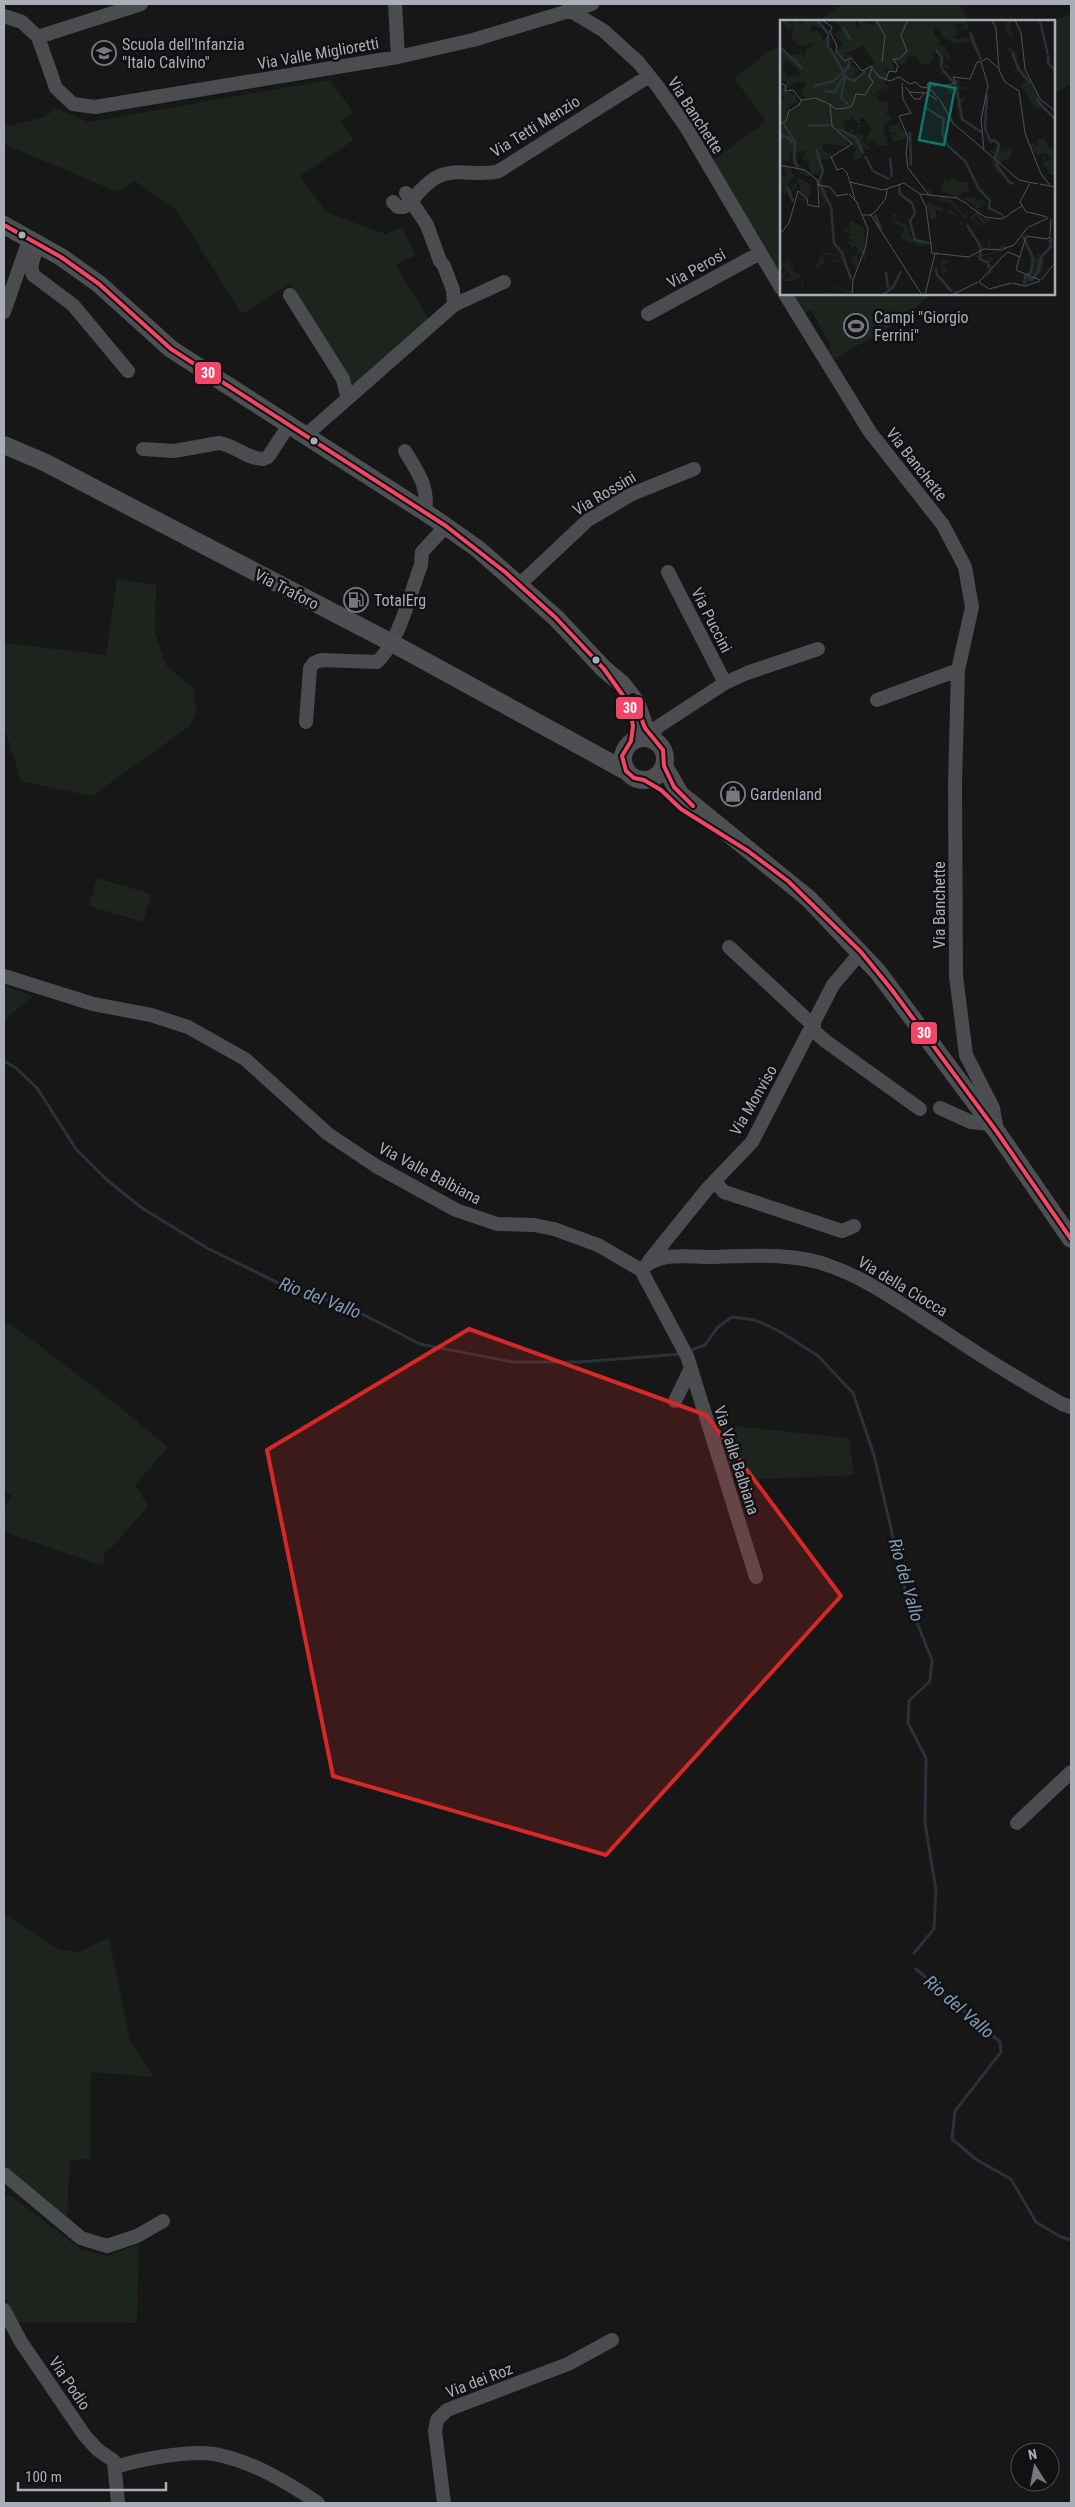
<svg xmlns="http://www.w3.org/2000/svg" width="1075" height="2507" viewBox="0 0 1075 2507" font-family="'Roboto Condensed',sans-serif">
<style>
.green{fill:#1d241e}
.lines{fill:none;stroke-linecap:round;stroke-linejoin:round}
.stream{stroke:#2a3239;stroke-width:3}
.minor{stroke:#4b4c50;stroke-width:14}
.major{stroke:#4d4f52;stroke-width:18}
.bus-1-casing{stroke:#111113;stroke-width:8}
.bus-1{stroke:#f34667;stroke-width:4}
.marked{fill:#d62828;fill-opacity:0.2;stroke:#d62828;stroke-width:4;stroke-linejoin:round}
.bus-dot{fill:#a8adb8;stroke:#111113;stroke-width:2}
.labels{text-anchor:middle;stroke-width:5;stroke-linejoin:round;paint-order:stroke}
.poi-label{font-size:16px;fill:#a8adb8;stroke:#111113;text-anchor:start}
.street-label{font-size:16px;fill:#a8adb8;stroke:#111113}
.water-label{font-size:18px;font-style:italic;fill:#7f9bb3;stroke:#111113}
.inset-river{fill:none;stroke:#2a3239;stroke-width:2.5}
.inset-road{fill:none;stroke:#515357;stroke-width:1}
.view{fill:#0f766e;fill-opacity:0.15;stroke:#0f766e;stroke-width:2.5}
.inset-edge{fill:none;stroke:#a8adb8;stroke-width:2.5}
.line-badge{stroke:#111113;stroke-width:2}
.badge-label{font-size:14px;text-anchor:middle;font-weight:bold;fill:#fff}
</style>
<rect width="100%" height="100%" fill="#171717"/>
<!-- green -->
<path class="green" d="M843,4h115l11,17h-151z
M1071,13v71l-17,10v-72z
M781,46v228l-68,-113 53,-40 -32,-43 34,-26z
M330,80l23,32 -12,8 13,20 -54,36 27,37 58,21 17,-7 13,28 -19,10 33,55 -76,65 -63,-101 -48,30 -65,-103 -42,-30 -17,11 -114,-48v-17l41,-10 10,-9 33,14z
M793,294h138l-24,23 -73,42 -6,-10 3,-3 -20,-36 -7,3z
M117,579l39,6 -1,49 12,33 27,21 2,26 -6,12 -98,70 -71,-15 -17,-55v-83l102,12z
M97,878l54,16 -8,28 -54,-16z
M4,986l29,10 -29,24z
M4,1324h7l96,73 61,50 -33,38 13,21 -35,40 -8,6 -2,14 -99,-34v-24l8,-12 -8,-6z
M715,1424l134,14 5,37 -122,5z
M4,1914l56,36 18,2 31,-14 21,103 24,36 -63,-5v87l-21,1 -3,57 -63,-51z
M10,2195l72,55 25,6 32,-12 -2,79 -119,-1 -14,-25v-98z"/>
<g class="lines">
<!-- stream -->
<path class="stream" d="M4,1061l12,7 21,20 39,61 31,31 35,28 65,40 102,50 28,3 83,43 93,18h67l101,-8
M689,1351l16,-6 13,-18 14,-10 23,3 24,11 38,24 36,38 21,62 33,143 25,62 -2,21 -21,20 -1,22 18,35 -1,65 11,67 -2,39 -20,24
M916,1969l84,73 1,10 -46,59 -3,28 25,21 34,19 25,43 25,15 10,3"/>
<!-- minor -->
<path class="minor" d="M395,4l3,53
M569,7l2,4 33,20 35,32 19,24 28,40 95,161
M4,16l18,6 16,15 18,51 17,16 22,3 303,-50 75,-17 119,-36
M38,37l103,-33
M393,202l5,5h6l7,-6 -5,-8
M39,245c-4,9 -10,19 -6,30l40,30 55,66
M785,294l85,138 73,93 22,42 7,40 -14,63 -3,114 1,192 10,79 27,53 4,23
M290,295l53,84 4,17
M454,305l50,-23
M4,312l25,-72
M648,314l112,-61
M305,436l149,-131 -1,-15 -9,-24 -4,-5 -13,-36 -16,-24c7,-8 16,-19 26,-24 19,-10 43,0 62,-6l150,-95
M143,449l31,2 45,-8c16,2 28,16 44,16l5,-2 21,-32
M405,451c13,22 24,35 20,61
M668,572l57,111
M520,584l68,-64 44,-26 62,-25
M877,700l81,-30
M306,722l4,-54 4,-5 7,-3 56,2c22,-20 33,-68 44,-97l1,-13 24,-26
M652,739l2,-8 5,-5 66,-43 22,-10 71,-24
M729,947l85,79
M4,976l89,28 58,11 37,12 57,32 83,75 48,32 80,44 41,14 37,1 20,4 44,16 43,25 46,86 69,221
M812,1029l12,11 96,69
M940,1108l31,14 19,2
M715,1182l9,10 118,39 12,-5
M649,1261l59,-73 44,-46 81,-157 28,-33
M641,1270c18,-19 45,-13 68,-13 39,-1 85,-5 121,9 40,14 74,40 109,62 40,27 81,52 123,76l9,3
M675,1401l16,-33
M1017,1823l54,-51
M4,2174l77,64 26,8 30,-10 26,-15
M4,2310l17,32 64,94 13,14 16,11 4,42
M116,2467c24,-8 74,-17 98,-13 38,7 73,28 104,49
M444,2503l-9,-72 2,-11 10,-10 121,-46 44,-24"/>
<!-- major -->
<path class="major" d="M4,225l57,32 38,27 72,65 263,169 44,31 78,69 48,51 18,15 14,18 9,26 7,11
M4,445l40,17 348,181 234,128
M623 759a21 21 0 1 1 42 0a21 21 0 1 1-42 0Z
M664,766l16,28 129,105 69,73 119,160 74,107"/>
<defs>
<path id="bus-1" d="M4,225l57,32 38,27 72,65 275,177 59,46 51,46 48,51 25,35 4,22 -2,15 -9,15 4,15 8,7 10,2 17,10 20,19 67,42 40,30 73,71 31,38 105,142 74,107
M633,697l12,31 18,22 1,16 10,21 19,19"/>
</defs>
<!-- bus-1 casing -->
<use href="#bus-1" class="bus-1-casing"/>
<!-- bus-1 -->
<use href="#bus-1" class="bus-1"/>
</g>
<!-- marked area -->
<path class="marked" d="M469,1329l237,86 135,181 -235,259 -273,-79 -66,-326z"/>
<!-- icons -->
<defs>
<symbol id="school-ring" viewBox="-11 -11 22 22"><circle r="9.5" fill="#111113" stroke="#757880" stroke-width="1.5"/><path d="M0-5L7-2L0 1L-7-2ZM-4 1L0 2.5L4 1V4Q0 6-4 4Z" fill="#757880"/></symbol>
<symbol id="stadium-ring" viewBox="-11 -11 22 22"><circle r="9.5" fill="#111113" stroke="#757880" stroke-width="1.5"/><path d="M0-5a6.5 5 0 1 0 0 10a6.5 5 0 1 0 0-10ZM-3.5-1.8h7v3.6h-7Z" fill="#757880"/></symbol>
<symbol id="fuel-ring" viewBox="-11 -11 22 22"><circle r="9.5" fill="#111113" stroke="#757880" stroke-width="1.5"/><path d="M-5.5-6h7V0h2V4h1.3V-2.5L3-4.5l.8-.8L6-3V5H2.5V1h-1V6h-7ZM-4.2-4.7v3.2H.2V-4.7Z" fill="#757880"/></symbol>
<symbol id="shop-ring" viewBox="-11 -11 22 22"><circle r="9.5" fill="#111113" stroke="#757880" stroke-width="1.5"/><path d="M-5-2.5h2.3a2.7 3.5 0 0 1 5.4 0H5L5.5 6h-11ZM-1.5-2.5h3a1.5 2.3 0 0 0-3 0Z" fill="#757880"/></symbol>
</defs>
<g fill-rule="evenodd">
<use href="#school-ring" x="90" y="39" width="28" height="28"/>
<use href="#stadium-ring" x="842" y="312" width="28" height="28"/>
<use href="#fuel-ring" x="342" y="586" width="28" height="28"/>
<use href="#shop-ring" x="719" y="780" width="28" height="28"/>
</g>
<!-- markers -->
<g class="bus-dot">
<circle cx="22" cy="235" r="4.5"/>
<circle cx="314" cy="441" r="4.5"/>
<circle cx="596" cy="660" r="4.5"/>
</g>
<g class="labels">
<!-- poi labels -->
<g class="poi-label">
<text x="122" y="50">Scuola dell'Infanzia<tspan x="122" dy="18">"Italo Calvino"</tspan></text>
<text x="874" y="323">Campi "Giorgio<tspan x="874" dy="18">Ferrini"</tspan></text>
<text x="374" y="606">TotalErg</text>
<text x="750" y="800">Gardenland</text>
</g>
<!-- street labels -->
<g class="street-label">
<text transform="translate(318 53) rotate(-10)" y="6">Via Valle Miglioretti</text>
<text transform="translate(696 115) rotate(57)" y="6">Via Banchette</text>
<text transform="translate(535 126) rotate(-32)" y="6">Via Tetti Menzio</text>
<text transform="translate(696 268) rotate(-29)" y="6">Via Perosi</text>
<text transform="translate(917 464) rotate(52)" y="6">Via Banchette</text>
<text transform="translate(604 493) rotate(-31)" y="6">Via Rossini</text>
<text transform="translate(287 589) rotate(27)" y="6">Via Traforo</text>
<text transform="translate(712 620) rotate(63)" y="6">Via Puccini</text>
<text transform="translate(939 905) rotate(-90)" y="6">Via Banchette</text>
<text transform="translate(753 1100) rotate(-60)" y="6">Via Monviso</text>
<text transform="translate(430 1173) rotate(28)" y="6">Via Valle Balbiana</text>
<text transform="translate(903 1286) rotate(31)" y="6">Via della Ciocca</text>
<text transform="translate(737 1460) rotate(72)" y="6">Via Valle Balbiana</text>
<text transform="translate(479 2380) rotate(-21)" y="6">Via dei Roz</text>
<text transform="translate(70 2383) rotate(56)" y="6">Via Podio</text>
</g>
<!-- water labels -->
<g class="water-label">
<text transform="translate(320 1298) rotate(21)" y="6">Rio del Vallo</text>
<text transform="translate(906 1580) rotate(74)" y="6">Rio del Vallo</text>
<text transform="translate(959 2007) rotate(41)" y="6">Rio del Vallo</text>
</g>
</g>
<!-- overview -->
<g transform="translate(780 20)">
<rect width="275" height="275" fill="#171717"/>
<path d="M0,0h9v4l6,-1 -3,-3 11,4 2,-4 13,1 7,7 -14,-3v8l6,-3 6,7 -2,5 6,-5 2,12 5,4 9,-9 -9,-10 7,-4 -5,-9 -4,-1h24l-1,2 4,8 -1,-10 15,5 2,-3 -4,-2h94l4,6 -2,4 3,1 3,5 -10,-9 -2,5 -1,-6 4,-1 -3,-2 -7,2 5,9 -5,3 5,3 6,-4 5,3 1,-3 8,20 -10,-15 -14,3 -12,-7 -8,-11 -1,8 6,6 -2,4 6,3 7,12 -3,2 -3,-7 -2,9 6,4 -2,3 -4,-6 -1,3 5,7h-9l5,-2 -4,-12 2,-3 -6,-6 -3,4 3,5 -6,1 3,2 -12,1 -2,-7 -7,-2 -6,5 1,5 -14,-3 3,9 -11,-3 4,6 -4,9 6,4 -9,5 2,-5 -11,9 8,-1 -3,2 2,4 11,2 -4,11 6,3 -4,4 1,5 -3,-5 -2,9 4,15 -10,1 -4,-6 -10,2 7,-13 -6,-11h-5l1,7 -10,-8 -1,4 -8,-1 3,4 8,-1 -11,3 7,7 1,-4h4l-2,3 -3,2 -2,-1 2,2h7l1,-5 1,3v-8l9,1 -8,1 -1,9 6,-2 -2,9h4l6,7 -9,-3 2,9 -2,-3 -7,9 -4,-6 5,-7 -9,-7v5l-24,-4 -2,6 14,10h-16l5,12 -5,11 6,8 3,14 -2,-4 -3,5 -3,-1 3,-2 -4,-11 1,-7 -10,-8 8,4 4,-8 -14,3 1,2 -10,-4 -8,-11 1,-10 -3,1v9l-6,-2 1,4 -1,1 8,4v5l3,-1 -8,14 5,3 3,-8 2,5 -5,4v7l-6,-12v9l-6,-3v6v-12l1,-1 1,6 2,-2 -4,-13 7,-1 -3,-6h-4l4,-5 -4,-6v-56l6,-4 -6,-3 6,-14 -6,-1v-22l4,-1 -4,-6v-3l8,7h9l5,-4 1,10 3,-11 6,-4 -1,-4 -5,5 -9,-2 -6,-9 3,-10 -6,3zM83,26l11,17 -18,16 -2,-5 5,-4 -11,-7 4,-7 -7,-2zM6,39l12,12 3,4 -14,1 -5,-9zM16,62h10l-5,12 5,3 -15,13 -2,-5 8,-2 -1,-8 -4,-1 6,-8 -6,7 -8,-2zM24,130l2,4 -4,6 5,-1 4,14 -15,-10 2,-11zM227,0h6l-4,9 4,6v16l5,3 -2,7 16,23 7,17 8,8 -7,-4v5l-5,-1 -14,-24 6,-4 -8,-10 -7,1 7,-5 -4,-1h2l-4,-13 -5,-2 -1,-4 6,1 -2,-13 -6,-3zM178,59h6l-5,1v6l9,2 -10,2 2,3 -2,5 4,1v-2l2,-1 1,3 -6,7 4,10 -1,3 20,12v4l-24,-20 2,-5 -4,-4 4,-4 -4,-6 3,-4 -4,-2 -7,5 -1,-7h8l-4,-4zM121,102l-2,5 8,7v4l-14,4 -3,-9 3,3 4,-3 -7,-1 -2,-5zM208,116l3,6 3,-3 5,3 2,10 2,-1v-3l1,-2v6l4,-4 4,1 -1,7 -13,9 11,17 5,2 -5,-1 1,6 -5,-13 -8,-4 -6,-11v-1h2l4,-7 -2,3 -4,-4 -1,-2 5,2 4,-8 -8,-2zM257,118l8,1 3,8 7,3v29l-1,-4 -8,-2 4,-1 -7,-8 2,-3h6l-4,-8h-7l6,5 -4,4 1,-6 -7,-1 -6,-10 4,-2 3,3zM169,154l6,6 13,3 1,9h-8l-3,6 -16,-7 -2,-5 4,-3 1,-7 2,5 4,-1zM18,158l11,6 2,9 -4,5 2,3 -2,1 -10,-3 3,-2 8,4 -9,-10 3,-8 -3,2zM149,167l6,11 6,2 -2,-5 13,5 11,15 3,-3h2l-4,8 14,19v4l3,5 1,7 13,-3 -6,-3 -2,-9 4,2 -2,7 7,3 4,-2 -2,-2 4,-4 6,3 -5,4 -15,4 1,3 4,-2 -1,6h-5l3,4 2,-2 1,7 -6,7 2,-12 -1,-3h-4l-4,-4 8,1 -1,-5 -13,3 8,-4 -5,-9 1,-5 -12,-15h-2l-6,-3h3l-4,-7 -8,-1 -1,-5 8,5 8,11h3l-3,-5 -1,-3 -13,-14 -1,3v-4l-12,-1 -9,-9zM191,176l9,5 4,-1 2,6 -11,-6 7,7 -6,2 7,11 4,-2 3,3 -6,4 -8,-10 -3,3 8,7 -1,2h-3l2,-2 -9,-7 6,-5 -1,-7 -12,-8zM149,182l14,6v5l-7,-4v8l-5,3 -5,-15zM112,194h5l-3,5 14,7 2,11 4,2 -1,-10 2,10 17,4 5,6v18l4,-1 -1,-4 2,4 -1,-5 8,-1 1,4 -4,-2 -2,4 3,6h-4l7,5 -9,-4 1,-6 -5,1v6l6,5 7,8 2,4 6,-1 1,5 -7,-3 -13,-15 -2,-3 -1,-5 -7,1 8,-4 -1,-16 -4,-6 -14,2 -17,-8 3,-9 -11,-8zM70,200l14,7 2,34 -6,-9 -4,1 2,8 -2,9 -5,-13 -8,1 10,21 -2,15 -17,-7 2,8h-8v-3l7,1 -6,-13 4,6 18,5 1,-5h-4l-1,-1 5,1v-6l-9,-18h-9v-2l8,1 -2,-5h-7l-7,-1 -4,-2 3,10 -5,1 -5,8 6,2 -7,-1 8,-21 19,4 8,-15 6,2 -8,-6 4,-2 -1,-8 -4,6 -2,-3 5,-3zM69,223l4,6 1,-4 5,3 -4,9h-13zM270,215l5,7h-4v4l-10,12 4,2 -3,11 -9,10 -10,5 2,-9 6,-7 -1,-10 7,-3v-4l6,2 7,-9 -3,-6zM6,233l3,8 1,6 6,-4 -5,6 10,7 2,6 -1,9 -1,-13 -11,3h-10l11,-5 -4,-4 -4,6 -3,-1 6,-7 -3,-4 -3,4v-8l8,1z" fill="#1d241e" fill-rule="evenodd"/>
<path class="inset-river" d="M37,0l11,13v15M260,1l8,34M63,7l8,13M190,12l11,28M0,27l23,22M50,28l17,30 7,3 12,-10M156,30l6,8 -1,10M232,32l7,18 11,13M268,36v7l7,7M162,49l12,14M65,57l-4,21 8,7M176,65l6,34 19,13M34,66l19,-5 15,-13 2,-7M45,71l10,1 9,-17M207,75l-2,34 6,13 3,-2 5,4 -4,14M258,78v4l17,17M145,87l15,10M160,97l4,2 -2,13M4,104l11,18 -1,16 3,9M27,106l23,-1M59,109l17,9 7,15M130,112l1,33M162,112l5,13 18,16 14,28 11,12 -1,7 14,7M0,115l9,3 3,5M36,129l7,22 -4,11 12,25 3,36 8,10 9,26M85,136l8,15M110,138l2,19M216,144l13,18 5,2M93,151l16,8M119,165l1,9 12,9 3,10 -5,8 5,19 14,3M7,167l6,15M95,195l6,14M187,205l14,22 -1,12 8,4 1,5M243,216l10,22 -2,14 -6,4M156,249l1,6 15,17M106,252l2,16M244,264l1,-8 7,4 6,-8 3,-14 10,-12 -1,-9M103,275l10,-8 8,-16"/>
<path class="inset-road" d="M42,0l10,7 -2,5 7,14 -1,5 9,10 6,-3 11,13 9,-5 8,11 11,4 9,-4 11,7 6,-2 5,5 8,1 11,12 13,23 66,57M96,0l9,16 -3,26M212,0l4,8 3,42 6,12 14,9 6,42 16,41 9,11M235,0l6,13 4,36 15,30 15,12M201,42l7,23 -7,35 3,29M201,42l6,-4 11,10M106,59l3,-8 7,1 2,-6 -5,-7h6l8,-8 -6,-16 7,-15M0,63l6,3 -1,5 8,-1 8,10 -2,5 -10,6 -3,10 -6,3M122,63l1,16 8,14 -12,3 9,21 -2,16 2,15 21,27M125,67l5,5 17,1 10,7M147,67l1,-4 4,3 17,-1 7,-2 -3,-6 17,2 7,-17h4M129,72l5,7h6l4,-6M21,80l15,-2 15,7M50,85l2,21 20,18 -21,13 6,13 5,-2 5,5 3,9 33,8 21,-7 16,11 37,4 12,7M51,85l5,4 11,-1 5,-2 4,-12 9,1 8,-13 -4,-6 3,-8M0,145l25,5 12,10 1,5M239,160l19,4M70,162l5,17M250,163l-10,19 6,10 6,1M260,164l15,3M38,165l12,2 7,9 11,-2M69,174l7,7 12,28 -2,17 -13,34 -1,15M140,175l6,12 6,46 37,4 15,-8 18,1M189,186l16,11 16,2 8,-4M252,193l15,4M229,194l13,-8M83,195h8l6,-5 9,-12 1,-9M91,195l51,80M249,207l19,-9M0,214l9,-11 9,-32 9,8 1,6 11,2 -1,-23M270,215l1,-16M246,216l21,3 3,-3M223,229l11,-4 14,-18M223,236l5,-4 12,5M236,249l10,-32M236,250l24,10M261,260l14,-17M199,262l24,-26M199,262l10,7 22,-6M232,263l13,3 15,-5M145,275l10,-41M172,275l26,-13"/>
<path class="view" d="M150,63l25,5 -11,57 -25,-5z"/>
<rect width="275" height="275" class="inset-edge"/>
</g>
<g class="line-badge">
<rect x="194" y="361" width="28" height="24" rx="5" fill="#f34667"/>
<rect x="615" y="696" width="29" height="24" rx="5" fill="#f34667"/>
<rect x="910" y="1021" width="28" height="24" rx="5" fill="#f34667"/>
</g>
<g class="badge-label">
<text x="208" y="378">30</text>
<text x="630" y="713">30</text>
<text x="924" y="1038">30</text>
</g>
<!-- border -->
<rect width="1075" height="2507" fill="none" stroke="#a8adb8" stroke-width="10"/>
<!-- north arrow -->
<g transform="translate(1035 2467) rotate(349)"><circle r="24" fill="#111113" stroke="#4d4f55"/>
<path d="M0-4L9 19L0 12L-9 19Z" fill="#757880"/>
<text y="-8" font-size="14" font-weight="bold" text-anchor="middle" fill="#a8adb8">N</text>
</g>
<!-- scale -->
<path d="M18 2482v8h148v-8" fill="none" stroke="#a8adb8" stroke-width="2.5"/>
<text x="25" y="2482" font-size="15" fill="#a8adb8" stroke="#111113" stroke-width="4" paint-order="stroke">100 m</text>
</svg>
